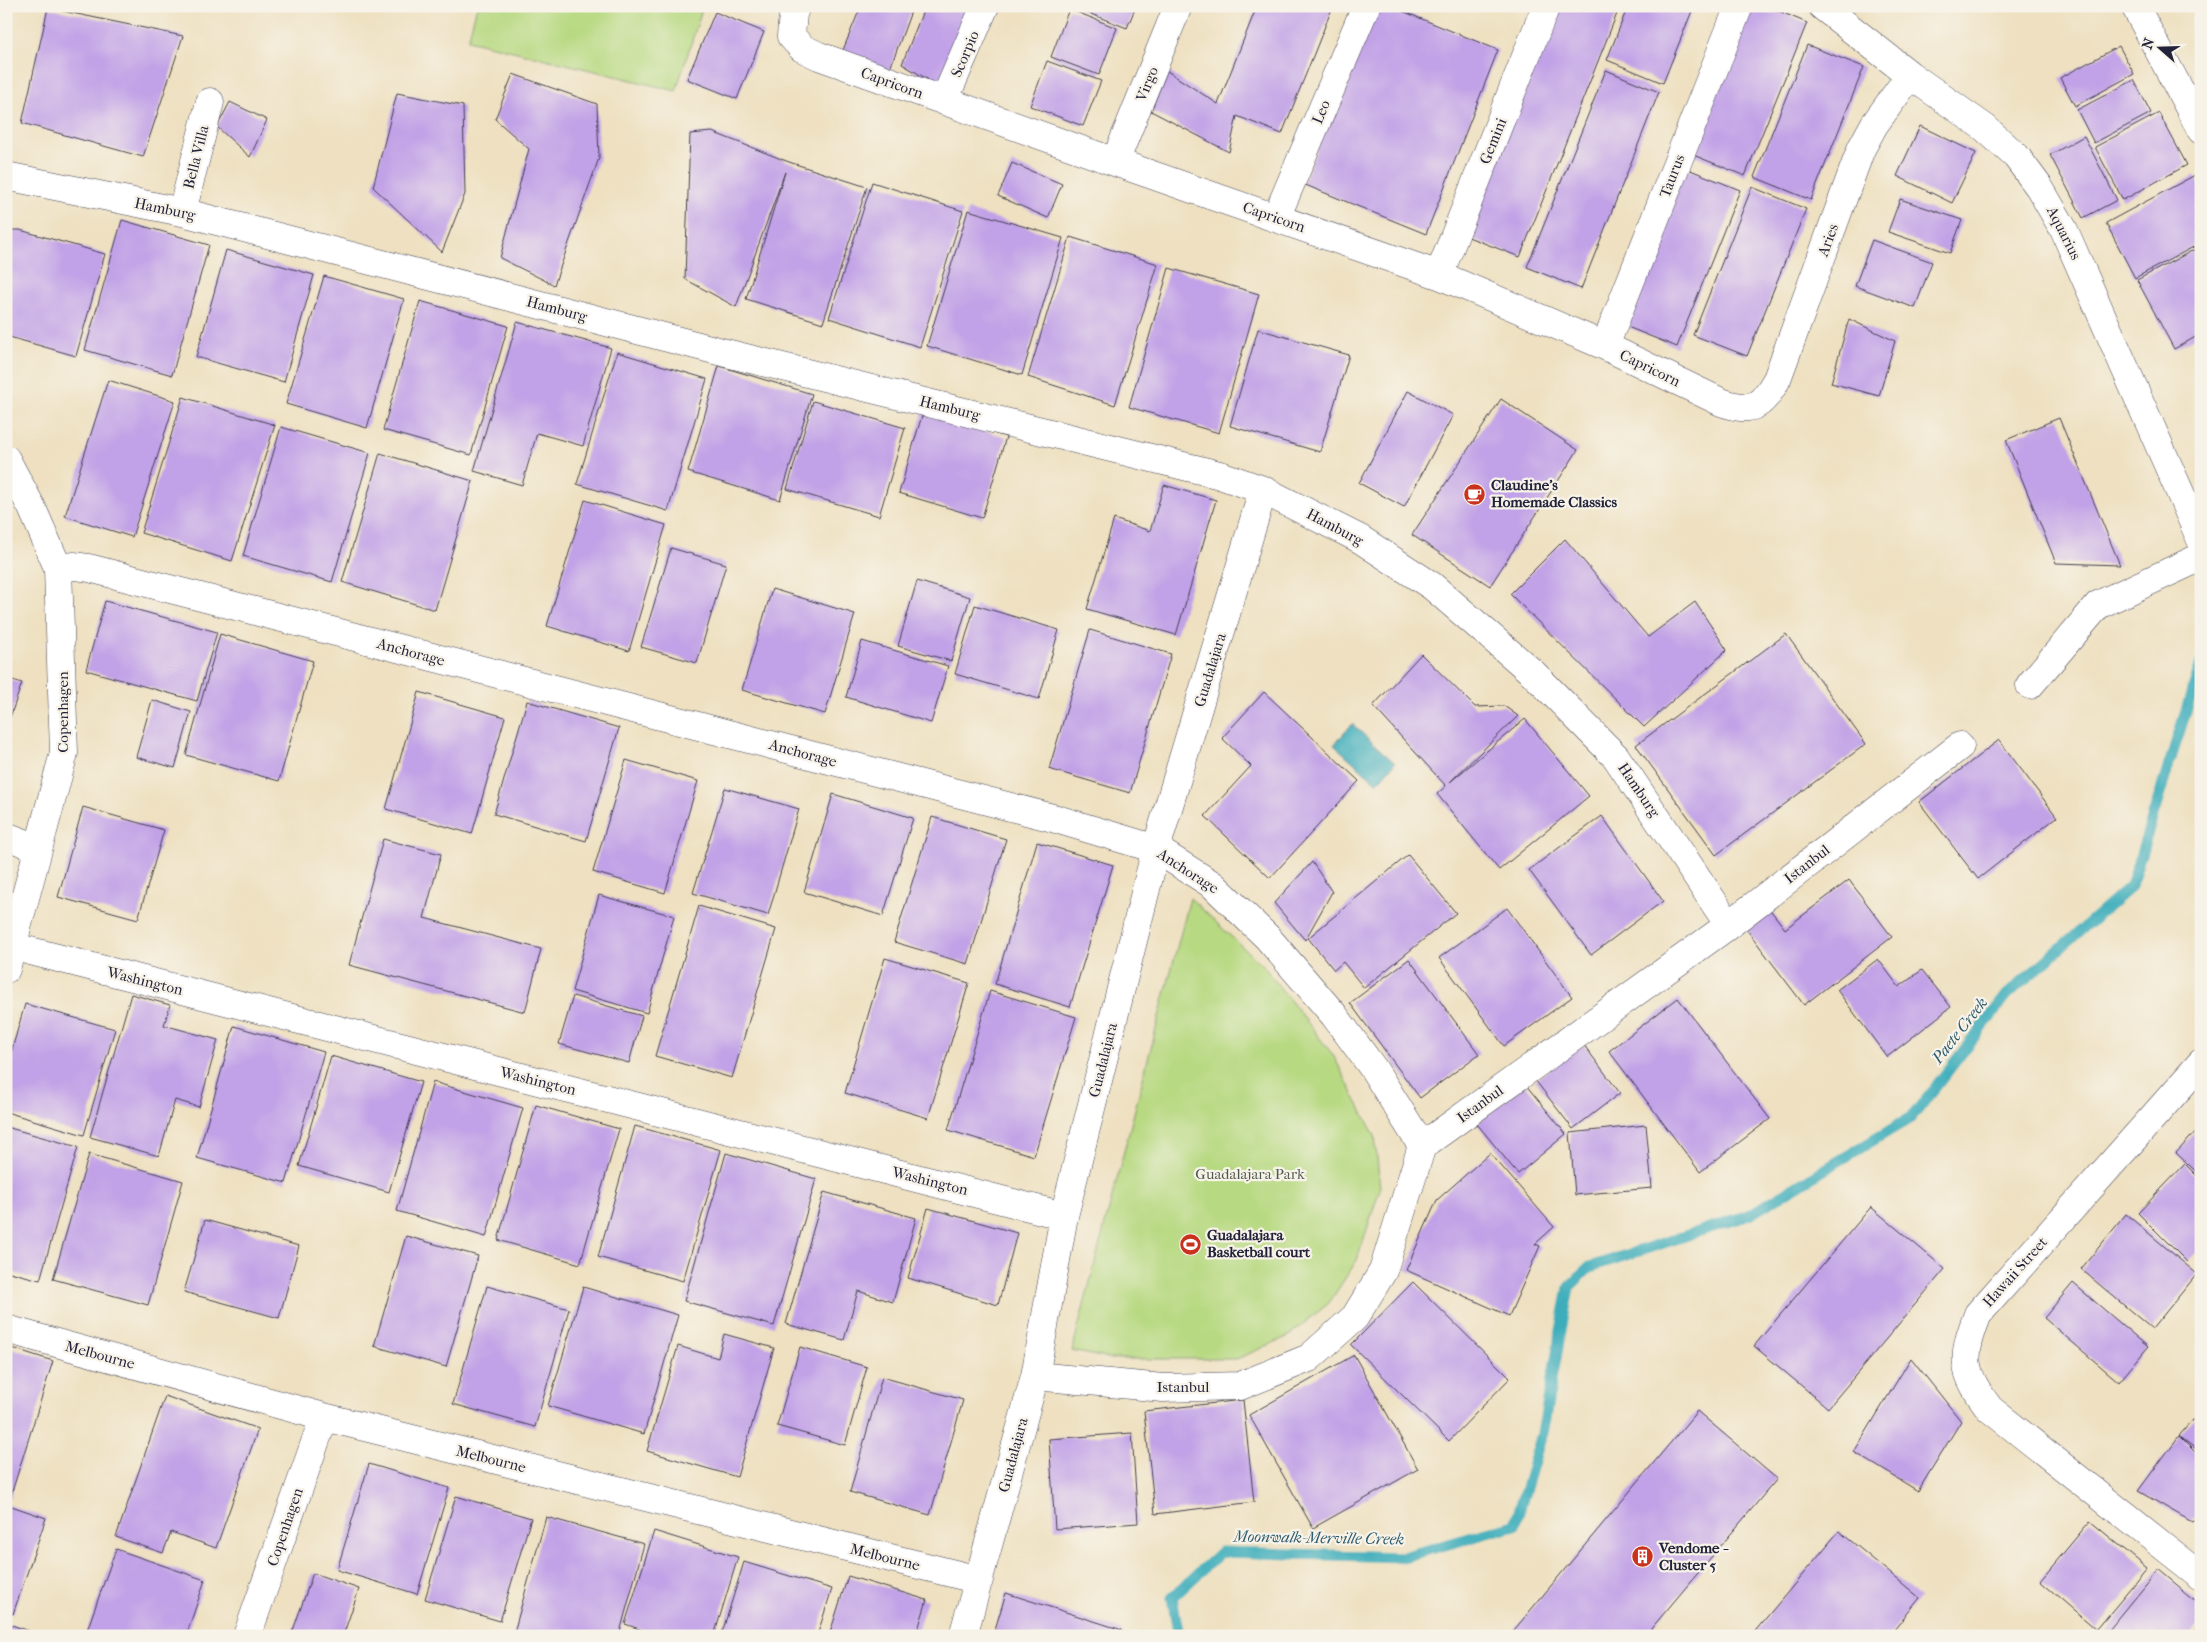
<svg xmlns="http://www.w3.org/2000/svg" width="2207" height="1642" viewBox="0 0 2207 1642" font-family="'IM FELL French Canon',serif">
<style>
.green{fill:#b7d981;stroke:#6c7e5e}
.water{fill:#3eadbb;stroke:#30687b}
.lines{fill:none;stroke-linecap:round;stroke-linejoin:round}
.stream{stroke:#3eadbb;stroke-width:11}
.building{fill:#c1a1e7}
.minor-casing{stroke:#413e4f;stroke-width:29}
.minor{stroke:#fff;stroke-width:28}
.labels{text-anchor:middle;stroke-width:4.5;stroke-linejoin:round;paint-order:stroke}
.street-label{font-size:15px;fill:#22223b;stroke:#f7f3e8}
.poi-label{font-size:15px;font-weight:bold;fill:#22223b;stroke:#f7f3e8;text-anchor:start}
.park-label{font-size:15px;fill:#4f5950;stroke:#f7f3e8}
.water-label{font-size:16px;font-style:italic;fill:#2d5a6e;stroke:#f7f3e8}
</style>
<rect width="100%" height="100%" fill="#f7f3e8"/>
<filter id="ink" filterUnits="userSpaceOnUse"><feTurbulence type="fractalNoise" baseFrequency=".02" numOctaves="2"/><feDisplacementMap in="SourceGraphic" scale="10" xChannelSelector="R" yChannelSelector="G"/><feConvolveMatrix kernelMatrix="1 2 1 2 8 2 1 2 1" color-interpolation-filters="sRGB"/></filter>
<filter id="wash" filterUnits="userSpaceOnUse"><feTurbulence type="fractalNoise" baseFrequency=".0096" numOctaves="4" result="noise"/><feDisplacementMap in="SourceGraphic" scale="20" xChannelSelector="R" yChannelSelector="G"/><feGaussianBlur stdDeviation="1.12" result="paint"/><feColorMatrix in="noise" values="0 0 0 0 0 0 0 0 0 0 0 0 0 0 0 0 0 1.4 0 .05"/><feComposite in="paint" operator="in"/></filter>
<g filter="url(#wash)">
<rect width="100%" height="100%" fill="#eee0c0"/>
<!-- green -->
<path class="green" d="M477,6h226l-27,85 -208,-51z
M1190,898l74,69 69,88 42,81 5,53 -23,71 -28,43 -42,34 -50,22h-127l-38,-8z"/>
<!-- water -->
<path class="water" d="M1352,724l43,39 -18,20 -43,-38z"/>
<g class="lines">
<!-- stream -->
<path class="stream" d="M1179,1636l-7,-38 49,-46 182,5 112,-32 27,-91 27,-147 21,-20 159,-52 163,-98 95,-122 124,-109 70,-223"/>
</g>
<g id="blocks">
<!-- building -->
<path class="building" d="M861,6h52l-25,68 -45,-24z
M925,6h53l-41,79 -35,-21z
M1079,6h57l-9,22 -49,-19z
M1257,6h76l-51,128 -45,-18 -8,36 -78,-41 16,-40 51,33z
M1374,6h16l108,44 -72,184 -123,-50z
M1554,6h66l-100,251 -57,-22z
M1628,6h66l-31,77 -56,-23z
M1744,6h23l40,17 -62,153 -59,-24z
M48,8l135,28 -40,121 -121,-34z
M1069,9l48,19 -18,47 -48,-18z
M715,12l49,20 -27,67 -50,-20z
M1807,45l57,22 -53,133 -57,-23z
M2119,46l15,28 -59,32 -15,-28z
M1047,61l54,20 -18,45 -53,-20z
M1606,70l53,22 -78,197 -54,-22z
M513,74l84,30 2,54 -45,127 -54,-27 29,-109 -34,-30z
M2134,80l17,33 -57,30 -17,-33z
M397,93l66,13 2,88 -23,58 -69,-65z
M230,102l37,18 -17,37 -33,-30z
M2159,113l28,52 -64,35 -28,-53z
M1920,126l56,27 -24,50 -55,-27z
M712,132l77,30 78,25 -44,136 -77,-24 39,-127 -49,135 -51,-28 5,-145z
M2084,136l33,64 -34,18 -33,-63z
M1012,163l50,21 -14,34 -50,-22z
M1683,167l57,23 -63,157 -57,-23z
M2195,175l6,12v56l-66,35 -29,-55z
M872,182l91,29 -43,136 -91,-29z
M1752,187l54,22 -59,147 -54,-21z
M1900,199l62,21 -12,33 -62,-21z
M968,210l95,28 -41,137 -95,-29z
M122,220l87,25 -37,130 -87,-25z
M6,230h14l85,24 -29,102 -70,-20z
M1070,237l88,27 -43,141 -87,-28z
M1872,240l60,22 -17,46 -60,-22z
M2201,246v88l-27,15 -37,-69z
M226,250l88,25 -30,107 -88,-25z
M1169,268l90,26 -40,139 -90,-26z
M324,276l80,23 -37,129 -81,-24z
M420,301l88,25 -37,129 -88,-25z
M1849,319l46,22 -16,55 -48,-13z
M517,322l94,26 -28,98 -46,-13 -15,52 -48,-14z
M1258,329l91,26 -29,97 -90,-26z
M617,352l90,27 -39,132 -91,-27z
M719,366l93,28 -32,106 -92,-28z
M108,380l67,21 -43,136 -67,-21z
M1408,391l45,24 -49,92 -45,-24z
M183,397l92,28 -43,136 -91,-28z
M1501,399l77,51 -88,136 -78,-51z
M813,401l92,27 -26,88 -92,-27z
M923,412l83,25 -24,81 -83,-25z
M2059,418l61,147 -64,-2 -50,-123z
M281,427l89,26 -38,129 -89,-26z
M380,453l93,28 -38,129 -93,-28z
M1164,485l52,15 -40,135 -89,-26 27,-90 36,12z
M585,500l81,25 -37,126 -82,-25z
M1565,539l83,98 47,-35 32,48 -83,77 -134,-133z
M671,548l55,16 -29,99 -56,-16z
M917,581l53,16 -19,64 -53,-15z
M772,589l83,25 -30,100 -83,-24z
M105,601l112,31 -20,69 -111,-31z
M975,605l84,25 -20,69 -84,-25z
M1090,630l81,24 -41,139 -81,-24z
M220,634l93,27 -34,120 -93,-26z
M1786,634l80,110 -150,111 -80,-110z
M862,641l86,25 -17,57 -85,-26z
M1421,654l54,53 29,-1 14,10 -68,66 75,-63 64,77 -90,74 -62,-76 9,-8 -73,-80z
M6,678l16,5 -15,43h-1z
M419,692l86,25 -33,117 -86,-25z
M1264,692l95,89 -89,97 -65,-62 46,-50 -29,-28z
M152,700l39,12 -16,56 -39,-11z
M527,701l92,27 -33,113 -92,-27z
M1999,740l58,77 -79,62 -59,-77z
M626,760l72,21 -33,112 -72,-21z
M725,788l74,21 -31,106 -75,-22z
M833,794l80,24 -30,98 -79,-24z
M83,807l81,23 -26,89 -80,-22z
M1602,816l61,85 -72,54 -62,-85z
M932,817l74,22 -38,125 -74,-22z
M383,839l58,15 -17,64 117,31 -16,63 -176,-47z
M1037,842l76,23 -43,142 -75,-23z
M1408,855l48,58 -92,75 -21,-26 -9,8 -26,-32z
M1312,862l20,30 -27,48 -31,-37z
M1849,880l43,57 -88,68 -60,-79 24,-19 17,22z
M599,895l75,21 -27,97 -75,-22z
M699,906l77,23 -44,149 -77,-22z
M1507,908l65,89 -68,49 -65,-88z
M885,958l84,25 -41,135 -83,-25z
M1409,959l70,95 -59,44 -70,-95z
M1878,959l21,28 23,-17 29,37 -64,50 -50,-67z
M990,991l86,26 -42,139 -86,-26z
M131,994l39,11 -6,20 54,15 -19,67 -24,-7 -16,56 -69,-19z
M573,996l69,20 -13,47 -70,-19z
M1678,998l92,121 -70,53 -91,-121z
M25,1004l90,25 -31,106 -78,-23v-42z
M234,1026l90,26 -38,131 -89,-25z
M1583,1044l37,49 -47,36 -38,-49z
M331,1056l90,26 -32,110 -90,-26z
M433,1082l90,26 -37,129 -89,-26z
M1525,1084l41,50 -48,40 -41,-50z
M536,1105l83,24 -39,135 -82,-24z
M1646,1125l6,63 -77,7 -5,-62z
M635,1126l86,24 -38,131 -85,-24z
M2201,1126v50l-25,-23z
M6,1127l72,20 -38,133 -34,-9z
M726,1153l90,26 -42,147 -90,-25z
M1490,1153l64,74 -19,17 5,2 -31,70 -103,-46 31,-70z
M89,1154l94,27 -35,124 -95,-26z
M2185,1164l16,16v68l-14,14 -49,-49z
M824,1192l92,26 -23,84 -35,-11 -14,49 -58,-16z
M1871,1207l74,62 -117,139 -74,-62z
M928,1208l89,25 -19,72 -90,-27z
M2126,1214l71,60 -45,55 -71,-60z
M205,1220l94,26 -20,72 -95,-26z
M406,1236l72,20 -32,111 -72,-21z
M1413,1282l97,96 -61,63 -98,-96z
M2073,1283l75,64 -29,35 -75,-64z
M487,1286l82,23 -34,118 -82,-23z
M583,1287l95,28 -34,119 -96,-28z
M724,1334l50,14 -37,129 -90,-26 31,-105 40,12z
M6,1346l47,15 -43,137 -4,-1z
M800,1347l67,20 -22,78 -68,-19z
M1354,1355l64,114 -105,59 -64,-113z
M1911,1358l50,63 -43,70 -64,-39z
M882,1377l81,23 -33,115 -80,-23z
M165,1396l93,33 -42,119 -45,-16 -8,21 -47,-16z
M1243,1400l11,102 -99,12 -11,-103z
M2201,1410v43l-22,-17 22,22v57l-9,7 -54,-31 41,-55z
M1697,1411l80,68 -132,157h-136z
M1132,1433l6,90 -83,6 -6,-90z
M369,1464l80,24 -32,106 -80,-24z
M456,1496l75,22 -31,103 -75,-22z
M6,1504l40,14 -33,96 -7,-2z
M546,1517l98,27 -25,92h-106z
M2090,1521l57,47 -51,61 -56,-48z
M654,1531l84,26 -24,79h-67l1,-4 -23,-8z
M1839,1531l81,67 -31,38h-138z
M116,1549l89,31 -19,56h-92l-8,-3z
M744,1562l88,27 -15,47h-96z
M2158,1569l43,36v17l-11,14h-87z
M313,1573l46,16 -16,47h-52z
M848,1576l79,24 -11,36h-87z
M1006,1593l116,37 -2,6h-127z
M6,1623l35,12 -1,1h-34z"/>
</g>
</g>
<g filter="url(#ink)">
<use href="#blocks" fill-opacity="0" stroke="#413e4f" stroke-width="1"/>
<g class="lines">
<defs>
<path id="minor" d="M796,6l-3,8 -2,22 11,12 17,8 296,106 324,113 166,71 116,56c32,11 40,5 56,-23l84,-230 13,-24 36,-50
M1822,6l88,69 75,53 31,28 23,31 25,43 137,310
M2135,6l66,124
M944,101l41,-95
M1115,162l63,-156
M6,176l176,36 540,140 498,123 43,15 97,49 72,47 102,88 82,83 113,168
M182,212l28,-110
M1276,218l90,-212
M1439,275l107,-269
M1605,346l134,-340
M6,459l26,49 26,60 6,185 -58,216
M58,568l17,-2 14,2 964,250 103,31 57,36 54,52 67,78 39,53 49,78
M2030,685l68,-80 103,-48
M6,836l32,12
M11,946l1053,270
M2201,1063l-223,251c-17,44 -17,57 12,95l211,167
M6,1329l318,88 655,163
M1035,1376l128,12 77,-2 69,-28 46,-41 28,-46 39,-125 307,-221 231,-179
M247,1636l77,-219
M963,1636l72,-260 29,-160 92,-367 107,-359"/>
</defs>
<!-- minor casing -->
<use href="#minor" class="minor-casing"/>
<!-- minor -->
<use href="#minor" class="minor"/>
</g>
</g>
<!-- icons -->
<defs>
<symbol id="cafe-disc" viewBox="-11 -11 22 22"><circle r="9.5" fill="#c8321e" stroke="#f7f3e8"/><path d="M-5.5-4.5H6V0H3Q3 3.5 0 3.5H-2.5Q-5.5 3.5-5.5 0ZM3-3.2v2h1.7v-2ZM-6 4.5H4V6H-6Z" fill="#fff"/></symbol>
<symbol id="stadium-disc" viewBox="-11 -11 22 22"><circle r="9.5" fill="#c8321e" stroke="#f7f3e8"/><path d="M0-5a6.5 5 0 1 0 0 10a6.5 5 0 1 0 0-10ZM-3.5-1.8h7v3.6h-7Z" fill="#fff"/></symbol>
<symbol id="building-disc" viewBox="-11 -11 22 22"><circle r="9.5" fill="#c8321e" stroke="#f7f3e8"/><path d="M-4-6H4V6H1V3H-1V6H-4ZM-2.5-4.3h1.7v1.8h-1.7ZM.8-4.3h1.7v1.8H.8ZM-2.5-1h1.7V.8h-1.7ZM.8-1h1.7V.8H.8Z" fill="#fff"/></symbol>
</defs>
<g fill-rule="evenodd">
<use href="#cafe-disc" x="1462" y="482" width="25" height="25"/>
<use href="#stadium-disc" x="1178" y="1232" width="25" height="25"/>
<use href="#building-disc" x="1630" y="1544" width="25" height="25"/>
</g>
<g class="labels">
<!-- street labels -->
<g class="street-label">
<text transform="translate(965 54) rotate(-67)" y="5">Scorpio</text>
<text transform="translate(892 83) rotate(20)" y="5">Capricorn</text>
<text transform="translate(1147 84) rotate(-68)" y="5">Virgo</text>
<text transform="translate(1321 112) rotate(-67)" y="5">Leo</text>
<text transform="translate(1493 141) rotate(-68)" y="5">Gemini</text>
<text transform="translate(196 157) rotate(-76)" y="5">Bella Villa</text>
<text transform="translate(1672 176) rotate(-69)" y="5">Taurus</text>
<text transform="translate(165 209) rotate(12)" y="5">Hamburg</text>
<text transform="translate(1274 217) rotate(19)" y="5">Capricorn</text>
<text transform="translate(2064 233) rotate(63)" y="5">Aquarius</text>
<text transform="translate(1828 240) rotate(-70)" y="5">Aries</text>
<text transform="translate(557 309) rotate(15)" y="5">Hamburg</text>
<text transform="translate(1650 368) rotate(26)" y="5">Capricorn</text>
<text transform="translate(950 408) rotate(14)" y="5">Hamburg</text>
<text transform="translate(1335 527) rotate(28)" y="5">Hamburg</text>
<text transform="translate(411 652) rotate(15)" y="5">Anchorage</text>
<text transform="translate(1210 670) rotate(-73)" y="5">Guadalajara</text>
<text transform="translate(63 712) rotate(-90)" y="5">Copenhagen</text>
<text transform="translate(803 753) rotate(15)" y="5">Anchorage</text>
<text transform="translate(1639 790) rotate(56)" y="5">Hamburg</text>
<text transform="translate(1807 864) rotate(-38)" y="5">Istanbul</text>
<text transform="translate(1188 871) rotate(33)" y="5">Anchorage</text>
<text transform="translate(145 981) rotate(14)" y="5">Washington</text>
<text transform="translate(1103 1060) rotate(-76)" y="5">Guadalajara</text>
<text transform="translate(538 1081) rotate(14)" y="5">Washington</text>
<text transform="translate(1480 1104) rotate(-36)" y="5">Istanbul</text>
<text transform="translate(930 1181) rotate(14)" y="5">Washington</text>
<text transform="translate(2015 1272) rotate(-48)" y="5">Hawaii Street</text>
<text transform="translate(100 1355) rotate(15)" y="5">Melbourne</text>
<text x="1183" y="1392">Istanbul</text>
<text transform="translate(1013 1455) rotate(-75)" y="5">Guadalajara</text>
<text transform="translate(491 1459) rotate(14)" y="5">Melbourne</text>
<text transform="translate(285 1527) rotate(-71)" y="5">Copenhagen</text>
<text transform="translate(885 1557) rotate(14)" y="5">Melbourne</text>
</g>
<!-- poi labels -->
<g class="poi-label">
<text x="1491" y="490">Claudine's<tspan x="1491" dy="17">Homemade Classics</tspan></text>
<text x="1207" y="1240">Guadalajara<tspan x="1207" dy="17">Basketball court</tspan></text>
<text x="1659" y="1553">Vendome -<tspan x="1659" dy="17">Cluster 5</tspan></text>
</g>
<!-- park labels -->
<g class="park-label">
<text x="1250" y="1179">Guadalajara Park</text>
</g>
<!-- water labels -->
<g class="water-label">
<text transform="translate(1959 1030) rotate(-52)" y="6">Paete Creek</text>
<text transform="translate(1319 1537) rotate(1)" y="6">Moonwalk-Merville Creek</text>
</g>
</g>
<!-- margin -->
<rect width="2207" height="1642" fill="none" stroke="#f7f3e8" stroke-width="25"/>
<!-- north arrow -->
<g transform="translate(2160 48) rotate(290)" stroke="#f7f3e8" stroke-width="4" paint-order="stroke">
<path d="M0-4L9 19L0 12L-9 19Z" fill="#22223b"/>
<text y="-8" font-size="14" font-weight="bold" text-anchor="middle" fill="#22223b">N</text>
</g>
</svg>
